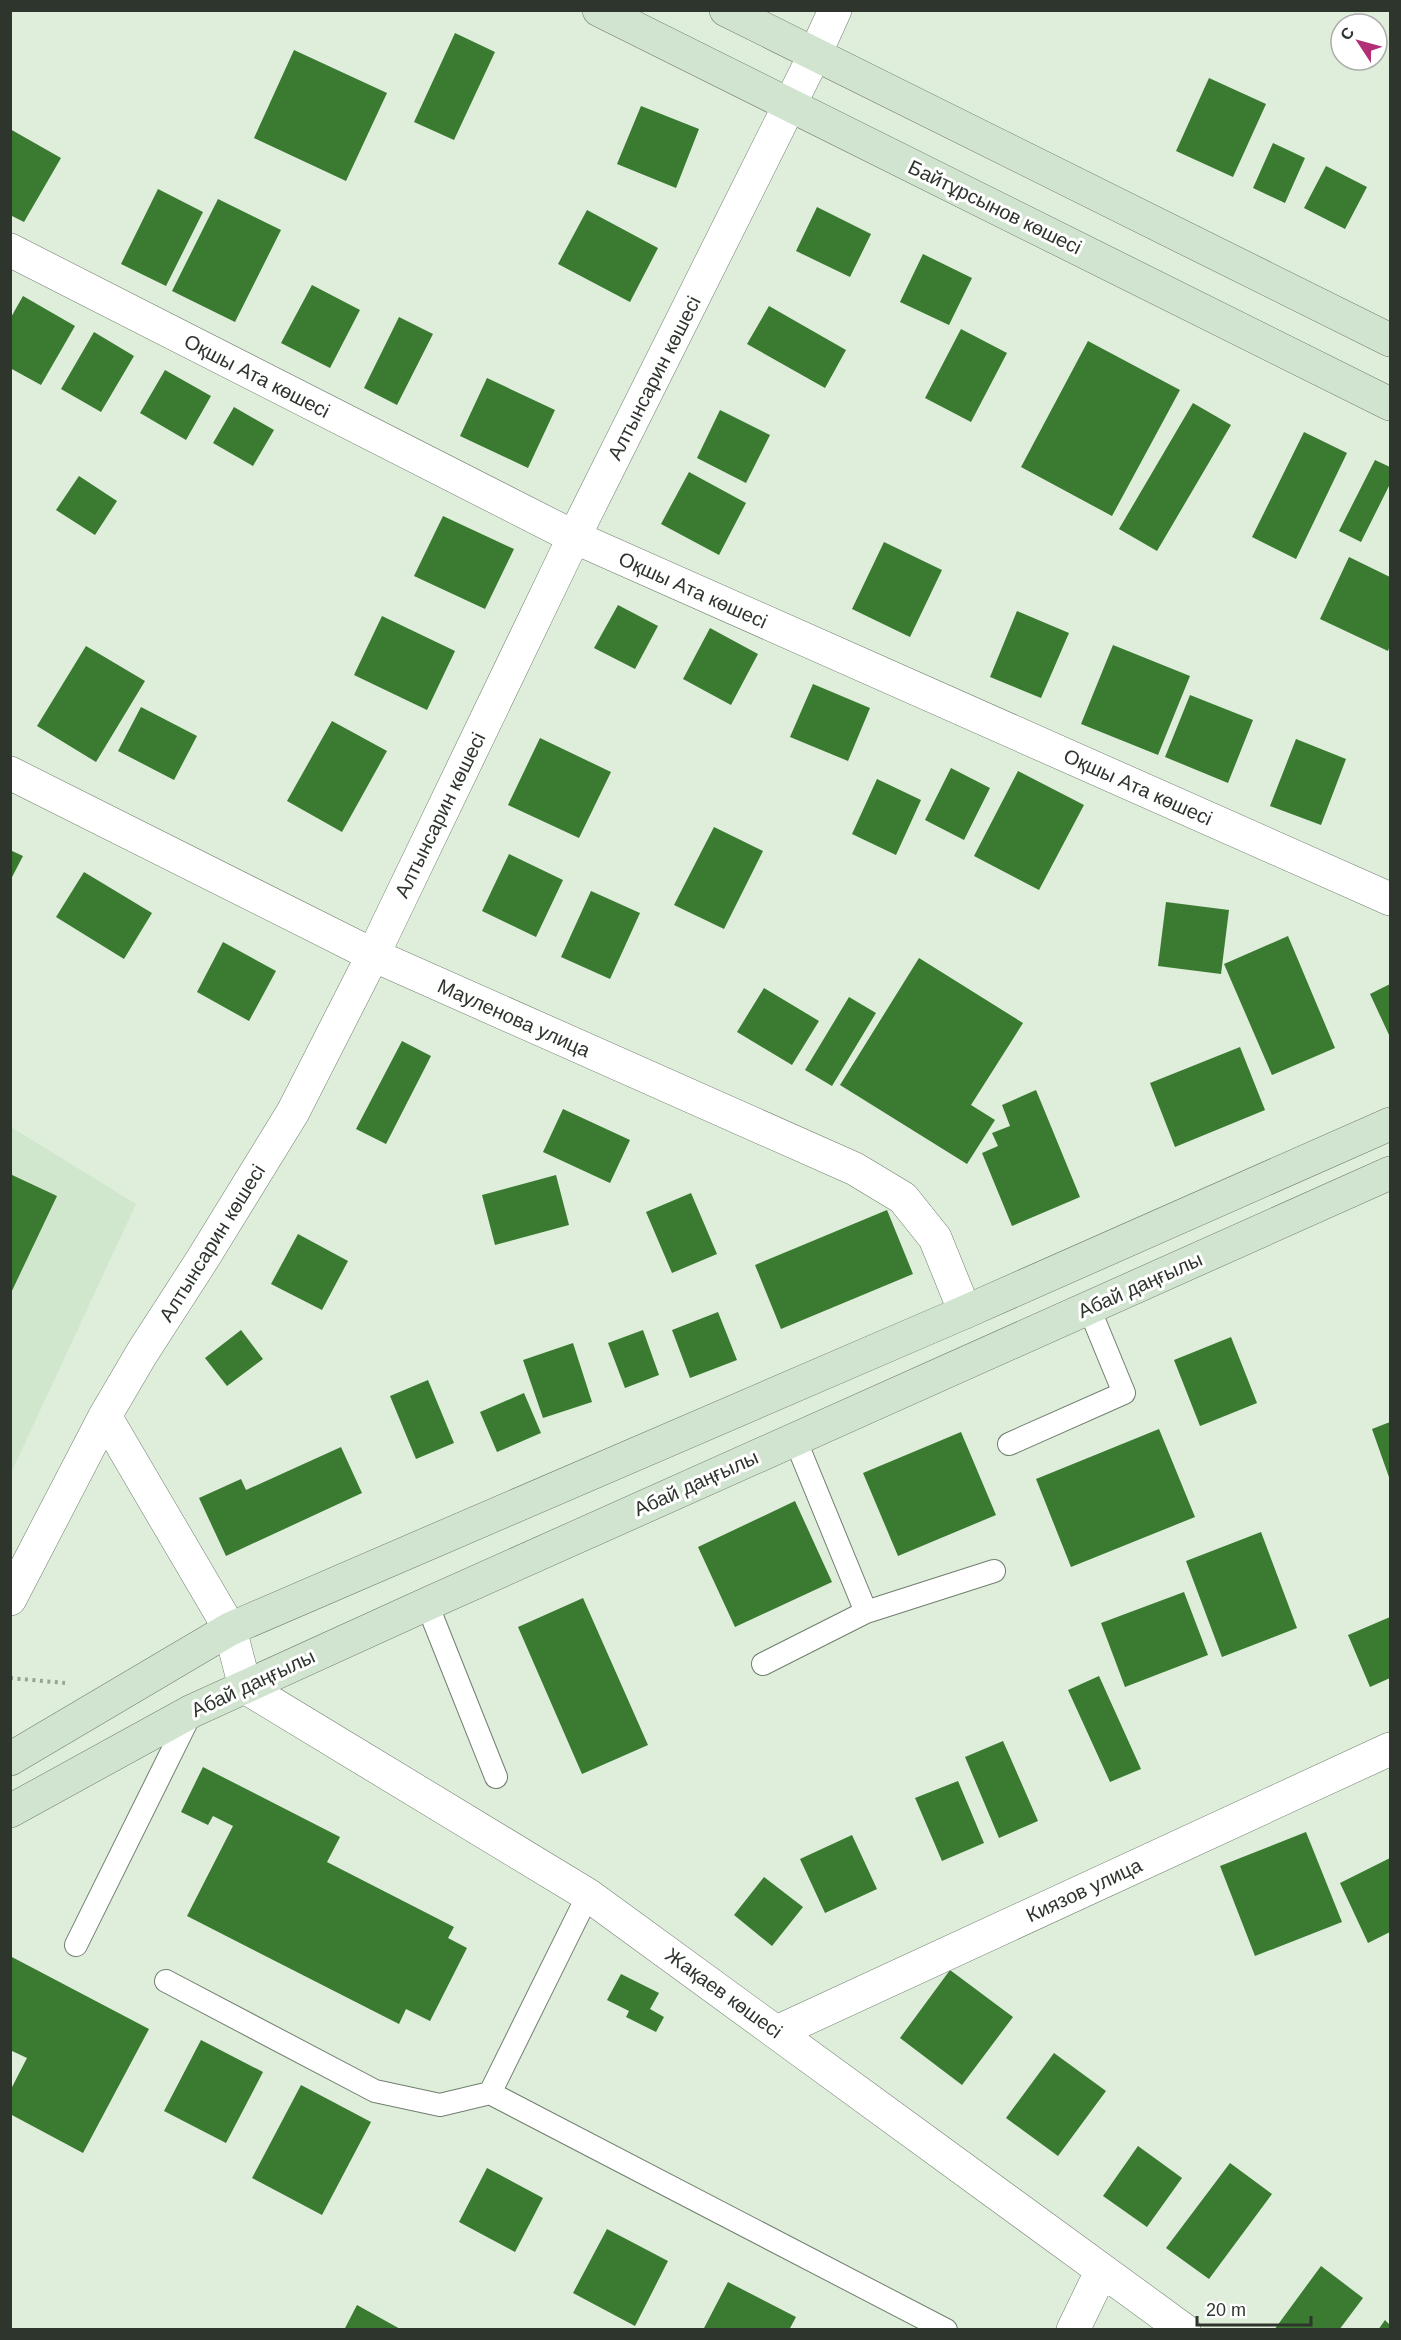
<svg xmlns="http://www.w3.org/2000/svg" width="1401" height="2340" viewBox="0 0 1401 2340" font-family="Helvetica,sans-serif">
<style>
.built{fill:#d1e7cd}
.building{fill:#3a7a31}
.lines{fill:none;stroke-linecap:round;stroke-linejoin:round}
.lane-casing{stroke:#707f6e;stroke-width:24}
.street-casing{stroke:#707f6e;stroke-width:34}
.secondary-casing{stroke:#707f6e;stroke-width:34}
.path{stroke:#97a495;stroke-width:4;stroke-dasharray:3 4.5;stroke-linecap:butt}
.lane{stroke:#fff;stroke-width:22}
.street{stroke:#fff;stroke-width:33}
.secondary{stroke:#d1e4cf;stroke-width:33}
.labels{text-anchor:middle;stroke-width:6;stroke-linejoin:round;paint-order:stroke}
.street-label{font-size:20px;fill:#2e352d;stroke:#fff}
</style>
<rect width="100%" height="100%" fill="#deeedb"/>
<!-- built -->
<path class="built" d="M11,1127l125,77 -125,269z"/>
<!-- building -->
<path class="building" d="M455,33l40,19 -41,88 -40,-18z
M294,50l93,43 -41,88 -92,-43z
M1209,78l57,26 -33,73 -57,-26z
M641,106l58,23 -23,59 -59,-24z
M10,129l51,29 -37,64 -14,-7z
M1273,143l32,15 -20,45 -32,-15z
M1326,166l41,21 -22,42 -41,-21z
M158,189l45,23 -37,74 -45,-22z
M218,199l63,31 -46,92 -63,-31z
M817,207l54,27 -21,43 -54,-26z
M587,210l71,38 -28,54 -72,-38z
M923,254l49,24 -23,47 -49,-23z
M312,285l48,25 -30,58 -49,-25z
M23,296l52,30 -34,59 -31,-17v-49z
M769,306l77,44 -21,38 -78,-44z
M399,317l34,17 -36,71 -33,-17z
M961,329l46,24 -36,69 -46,-24z
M94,332l40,24 -33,56 -40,-23z
M1088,341l92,49 -68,126 -91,-49z
M165,370l46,26 -25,44 -46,-27z
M487,378l68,32 -27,58 -68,-32z
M1193,403l38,22 -74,126 -38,-22z
M234,407l40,23 -21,36 -40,-23z
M720,410l50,25 -24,48 -49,-25z
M1304,432l43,21 -51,106 -44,-22z
M1375,460l15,7v17l-29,58 -22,-11z
M689,472l57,31 -27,52 -58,-31z
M79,476l38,25 -22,34 -39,-25z
M443,516l71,33 -29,60 -71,-33z
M884,542l58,28 -32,67 -58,-28z
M1349,557l41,20v68l-2,6 -68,-32z
M618,605l40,21 -23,43 -41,-21z
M1017,611l52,22 -28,65 -51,-21z
M382,616l73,35 -28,59 -73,-35z
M710,628l48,26 -27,51 -48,-26z
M1113,645l77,31 -32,79 -77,-31z
M86,646l59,35 -49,81 -59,-36z
M813,684l57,24 -22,53 -58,-24z
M1190,695l63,25 -25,63 -63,-26z
M141,707l56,29 -23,44 -56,-29z
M332,721l55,30 -45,81 -55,-31z
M540,738l71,34 -32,66 -71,-33z
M1296,739l50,20 -25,66 -51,-19z
M951,768l39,20 -26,52 -39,-20z
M1018,771l66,34 -45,85 -65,-34z
M877,779l44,21 -25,55 -44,-21z
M714,827l49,24 -39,78 -50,-24z
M10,850l13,6 -13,25z
M509,854l54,26 -27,57 -54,-26z
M84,872l68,41 -28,46 -68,-42z
M591,891l49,22 -30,66 -49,-22z
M1166,902l63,8 -8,64 -63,-8z
M1288,936l47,112 -63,27 -48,-111z
M223,942l53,29 -27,50 -52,-29z
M919,958l104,65 -52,82 24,15 -28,44 -127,-79z
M1390,984v53l-20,-43z
M764,988l55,33 -27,44 -55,-33z
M849,997l27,16 -44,73 -27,-16z
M402,1041l29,15 -45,88 -30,-15z
M1240,1047l25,63 -90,37 -25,-64z
M1036,1090l44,107 -68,29 -30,-73 16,-7 -6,-13 18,-7 -8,-21z
M563,1109l67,31 -20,43 -67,-31z
M10,1174l47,22 -47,99z
M556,1175l13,50 -74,20 -13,-50z
M691,1193l26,61 -45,19 -26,-61z
M887,1210l26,64 -132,55 -26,-64z
M298,1234l50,27 -26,49 -51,-26z
M718,1312l19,48 -47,18 -18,-48z
M241,1330l22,29 -36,27 -22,-28z
M643,1330l16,45 -34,13 -17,-45z
M1231,1337l26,66 -57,23 -26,-66z
M573,1343l19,59 -49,16 -20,-58z
M428,1380l26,63 -38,16 -26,-63z
M524,1393l17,40 -44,19 -17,-40z
M1390,1422v58l-18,-51z
M1159,1429l36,88 -124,50 -35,-88z
M961,1432l35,83 -98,41 -35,-83z
M341,1447l21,46 -136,63 -27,-58 42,-19 5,11z
M795,1501l37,81 -97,45 -37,-80z
M1261,1532l36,96 -75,29 -36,-96z
M1184,1592l24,63 -83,32 -24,-64z
M583,1598l65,147 -66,29 -64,-147z
M1390,1617v61l-20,9 -22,-52z
M1099,1676l42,93 -31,13 -42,-92z
M1003,1741l35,80 -39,17 -34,-81z
M203,1767l137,70 -13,25 127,65 -6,11 19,10 -37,73 -24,-12 -7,15 -212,-108 46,-90 -20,-10 -5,9 -27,-13z
M958,1781l26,62 -42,18 -27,-63z
M1306,1832l36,90 -87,34 -35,-90z
M852,1835l25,54 -52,24 -25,-54z
M1390,1858v74l-22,11 -28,-60z
M764,1877l39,30 -31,39 -38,-31z
M10,1956l139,73 -66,124 -73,-39v-23l17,-33 -17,-8z
M950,1970l63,47 -51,68 -62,-47z
M621,1974l38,19 -9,16 14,8 -8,15 -30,-15 3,-6 -22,-11z
M201,2040l62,32 -37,71 -62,-32z
M1054,2053l52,38 -48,65 -52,-38z
M301,2085l70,37 -49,93 -70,-37z
M1138,2146l44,32 -35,49 -44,-31z
M1230,2163l42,31 -63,85 -43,-31z
M487,2168l56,30 -28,54 -56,-30z
M607,2229l61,32 -33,65 -62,-33z
M1321,2266l42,32 -24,32h-65z
M728,2282l68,35 -7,13h-86z
M357,2305l45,25h-58z
M1385,2320l5,5v5h-12z"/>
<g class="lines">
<defs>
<path id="lane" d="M795,1439l71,173
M1009,1444l115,-51 -35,-85
M427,1604l69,173
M763,1664l103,-52 128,-41
M588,1895l-98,198 456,237
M76,1945l116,-234
M166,1981l209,110 65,14 50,-12"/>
<path id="street" d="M10,250l564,287 816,362
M10,773l363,182 482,214 48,29 32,40 30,74
M105,1416l125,213 15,58 343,208 596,435
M10,1599l95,-183 37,-63 60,-93 91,-148 80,-157 201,-418 241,-483 20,-44
M777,2032l613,-283
M1073,2330l29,-60"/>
<path id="secondary" d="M599,10l791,394
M726,10l664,330
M10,1759l220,-130 735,-317 425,-188
M10,1811l182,-100 235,-107 963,-431"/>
</defs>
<!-- lane casing -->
<use href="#lane" class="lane-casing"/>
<!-- street casing -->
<use href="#street" class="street-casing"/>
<!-- secondary casing -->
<use href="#secondary" class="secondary-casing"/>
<!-- path -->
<path class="path" d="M10,1678l55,5"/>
<!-- lane -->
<use href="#lane" class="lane"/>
<!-- street -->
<use href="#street" class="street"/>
<!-- secondary -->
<use href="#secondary" class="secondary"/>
</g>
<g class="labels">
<!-- street labels -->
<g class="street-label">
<text transform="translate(995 207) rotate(26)" y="7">Байтұрсынов көшесі</text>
<text transform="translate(257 376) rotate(27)" y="7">Оқшы Ата көшесі</text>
<text transform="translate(654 378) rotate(-63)" y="7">Алтынсарин көшесі</text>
<text transform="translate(693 590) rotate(24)" y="7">Оқшы Ата көшесі</text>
<text transform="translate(1138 787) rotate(24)" y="7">Оқшы Ата көшесі</text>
<text transform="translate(440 815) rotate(-64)" y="7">Алтынсарин көшесі</text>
<text transform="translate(514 1018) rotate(24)" y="7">Мауленова улица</text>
<text transform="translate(212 1243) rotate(-58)" y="7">Алтынсарин көшесі</text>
<text transform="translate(1140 1285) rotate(-24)" y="7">Абай даңғылы</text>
<text transform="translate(696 1483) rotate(-24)" y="7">Абай даңғылы</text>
<text transform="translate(253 1683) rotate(-25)" y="7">Абай даңғылы</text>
<text transform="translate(1084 1890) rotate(-25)" y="7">Киязов улица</text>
<text transform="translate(724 1993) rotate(36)" y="7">Жақаев көшесі</text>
</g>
</g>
<!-- border -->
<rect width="1401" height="2340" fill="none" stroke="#2e352d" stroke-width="24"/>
<!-- north arrow -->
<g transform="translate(1359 42) rotate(306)"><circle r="28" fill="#ffffff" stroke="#abaeab" stroke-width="1.5"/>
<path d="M0-4.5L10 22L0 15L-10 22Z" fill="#b22f78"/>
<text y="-9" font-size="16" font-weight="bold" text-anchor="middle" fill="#2e352d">С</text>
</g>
<!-- scale -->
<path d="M1197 2316v9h114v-9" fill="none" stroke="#2e352d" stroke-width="3"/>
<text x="1206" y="2316" font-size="18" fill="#2e352d" stroke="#ffffff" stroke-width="4.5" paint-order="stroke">20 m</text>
</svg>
